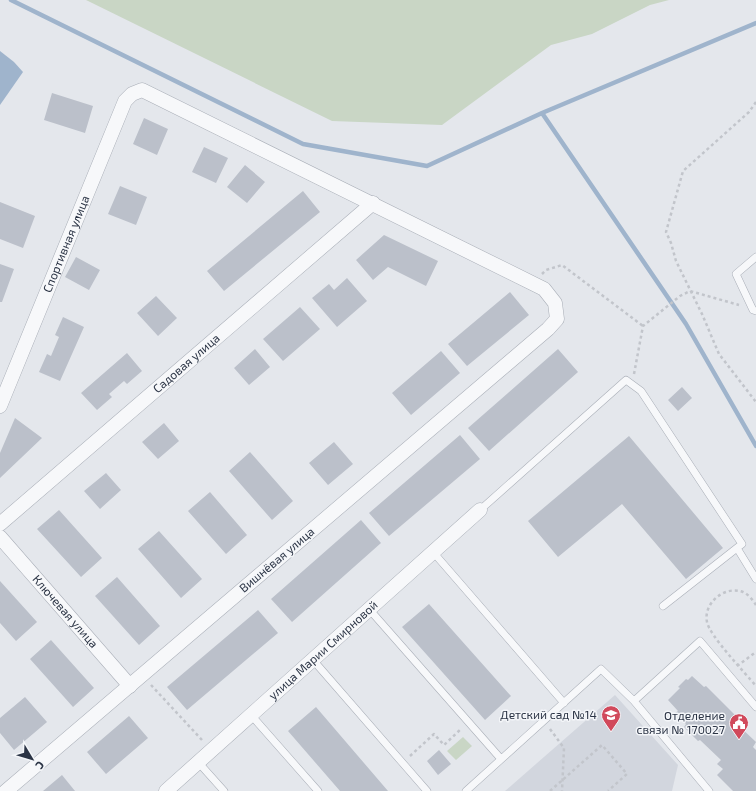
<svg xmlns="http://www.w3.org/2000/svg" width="756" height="791" viewBox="0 0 756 791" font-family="'Exo 2',sans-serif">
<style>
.built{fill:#d2d6de}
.green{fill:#c9d6c5}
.water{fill:#9fb4cc}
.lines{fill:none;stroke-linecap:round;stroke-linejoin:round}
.stream{stroke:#9fb4cc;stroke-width:4.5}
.building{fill:#bbc0ca}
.service-casing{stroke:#a9aeb7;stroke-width:8}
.minor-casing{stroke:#a9aeb7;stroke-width:15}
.path{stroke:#c2c5cb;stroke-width:2.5;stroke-dasharray:3 3;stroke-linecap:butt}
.service{stroke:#f7f8fa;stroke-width:7}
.minor{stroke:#f7f8fa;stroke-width:14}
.labels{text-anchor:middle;stroke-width:3;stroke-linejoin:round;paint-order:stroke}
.street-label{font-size:12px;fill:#2b3445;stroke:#f4f6f9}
.poi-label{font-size:12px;fill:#2b3445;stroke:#f4f6f9;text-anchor:end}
</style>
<rect width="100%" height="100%" fill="#e4e7ec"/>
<!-- built -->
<path class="built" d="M615,695l63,70 -6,26h-167z"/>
<!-- green -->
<path class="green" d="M86,0h583l-19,5 -58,29 -41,11 -109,80 -110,-4z
M463,737l9,9 -16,14 -9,-9z"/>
<!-- water -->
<path class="water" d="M0,51l14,11 9,10 -23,33z"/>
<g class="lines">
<!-- stream -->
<path class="stream" d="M11,0l292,144 124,22 115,-53 214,-90
M542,113l144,211 70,122"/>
</g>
<!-- building -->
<path class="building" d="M52,93l41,13 -8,27 -41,-13z
M144,118l24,11 -11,26 -24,-11z
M204,147l24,11 -12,25 -24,-11z
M245,165l20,17 -18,21 -20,-16z
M120,186l27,11 -11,28 -28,-11z
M303,191l17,21 -96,79 -17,-20z
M0,202l35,14 -12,32 -23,-9z
M384,235l54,26 -12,25 -38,-19 -15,13 -17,-20z
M76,257l24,13 -11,20 -24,-13z
M0,264l14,5 -12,33h-2z
M347,278l20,23 -30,26 -25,-29 17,-14 5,6z
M510,292l19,23 -62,51 -19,-22z
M156,296l21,22 -19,18 -21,-23z
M300,307l20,22 -37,32 -20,-22z
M63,317l21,10 -24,54 -21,-9 8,-18 4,2 8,-19 -4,-2z
M255,349l15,18 -21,18 -15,-17z
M558,349l20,23 -89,79 -21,-23z
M441,351l19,22 -49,42 -19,-22z
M127,353l15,18 -15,13 -3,-3 -15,13 3,3 -15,13 -16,-17z
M682,387l10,11 -14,13 -10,-11z
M15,418l27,20 -42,40v-25z
M164,423l15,18 -21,18 -16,-17z
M460,435l20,24 -91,77 -20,-23z
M629,436l94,112 -37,31 -64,-75 -64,53 -30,-36z
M334,442l19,22 -25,21 -19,-22z
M250,452l43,49 -21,19 -43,-49z
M106,473l15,17 -21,19 -16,-18z
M210,492l37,43 -21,19 -38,-43z
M59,510l43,48 -21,19 -44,-48z
M361,520l20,23 -89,79 -21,-23z
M159,531l43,48 -21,19 -43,-49z
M117,577l43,49 -21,19 -44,-49z
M0,581l37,41 -21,19 -16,-18z
M429,604l82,92 -26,24 -83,-93z
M258,610l20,23 -91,77 -20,-23z
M51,640l43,48 -21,19 -43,-48z
M692,676l12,11 2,-1 36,36 -3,4 17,16 -3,5 3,3v41h-23l-16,-16 6,-6 -6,-5 4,-4 -21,-20 -2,1 -14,-14 2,-3 -11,-11 3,-2 -10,-11 12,-12 -2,-1 8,-8 2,1z
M25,697l22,25 -33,28 -14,-17v-15z
M316,707l72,84h-48l-52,-60z
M129,716l19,22 -42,36 -19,-22z
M439,750l12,14 -13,11 -11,-14z
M62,775l13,16h-32z"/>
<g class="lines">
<defs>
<path id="service" d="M756,257l-20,17 17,36 3,1
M480,510l146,-130 15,11 101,153 -79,62
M737,548l19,31
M433,552l131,151
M369,609l132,150
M313,660l114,131
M251,715l67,76
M198,762l26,29
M466,791l135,-122 33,32
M709,791l-75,-90 66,-60 56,66"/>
<g id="minor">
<path id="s1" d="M0,406l125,-305 7,-7 10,-4 402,199 11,14 2,16 -9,10 -542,462"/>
<path id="s2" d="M0,524l373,-321"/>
<path id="s3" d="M0,537l130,149"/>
<path id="s4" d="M166,791l314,-281"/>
</g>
</defs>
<!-- service casing -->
<use href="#service" class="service-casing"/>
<!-- minor casing -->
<use href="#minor" class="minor-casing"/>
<!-- path -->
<path class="path" d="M756,102l-7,10 -66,59 -17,61 5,11 5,18 26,53 17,40 37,48
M542,274l4,-4 16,-5 81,61
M634,374l9,-48 37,-30 10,-5 49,14
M756,605c-3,-5 -8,-11 -13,-13 -18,-7 -40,11 -36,30 2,13 39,52 49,64
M737,666l19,-14
M151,685l51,55
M550,729l14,19 -2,43
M410,756l24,-22 10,11 17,-16
M550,791l52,-46 25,29 -19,17"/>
<!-- service -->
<use href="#service" class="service"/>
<!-- minor -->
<use href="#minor" class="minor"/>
</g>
<!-- icons -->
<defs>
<symbol id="school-pin" viewBox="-11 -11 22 30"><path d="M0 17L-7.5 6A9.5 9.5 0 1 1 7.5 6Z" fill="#d1495b" stroke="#f4f6f9"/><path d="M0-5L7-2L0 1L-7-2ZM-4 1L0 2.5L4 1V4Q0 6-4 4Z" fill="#fff"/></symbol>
<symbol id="civic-pin" viewBox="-11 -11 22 30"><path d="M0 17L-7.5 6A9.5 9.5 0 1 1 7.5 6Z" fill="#d1495b" stroke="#f4f6f9"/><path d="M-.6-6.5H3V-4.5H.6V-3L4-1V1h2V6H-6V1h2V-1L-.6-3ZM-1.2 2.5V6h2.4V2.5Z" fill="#fff"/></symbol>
</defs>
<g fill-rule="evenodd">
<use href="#school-pin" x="600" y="704" width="22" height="30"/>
<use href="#civic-pin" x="728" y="712" width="22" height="30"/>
</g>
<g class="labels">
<!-- street labels -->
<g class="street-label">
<text dy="4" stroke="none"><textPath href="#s1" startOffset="175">Спортивная улица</textPath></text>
<text dy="4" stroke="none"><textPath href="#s2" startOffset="246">Садовая улица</textPath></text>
<text transform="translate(277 560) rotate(-40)" y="4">Вишнёвая улица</text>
<text dy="4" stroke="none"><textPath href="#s3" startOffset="99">Ключевая улица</textPath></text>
<text dy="4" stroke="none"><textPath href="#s4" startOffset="211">улица Марии Смирновой</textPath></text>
</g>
<!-- poi labels -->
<g class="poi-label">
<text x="597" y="719">Детский сад №14</text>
<text x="725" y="720">Отделение<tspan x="725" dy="14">связи № 170027</tspan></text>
</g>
</g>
<!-- north arrow -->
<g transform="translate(32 759) rotate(128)" stroke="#f4f6f9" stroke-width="3" paint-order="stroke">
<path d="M0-3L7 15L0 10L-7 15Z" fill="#2b3445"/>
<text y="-6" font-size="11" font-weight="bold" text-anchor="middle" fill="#2b3445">С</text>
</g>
</svg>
